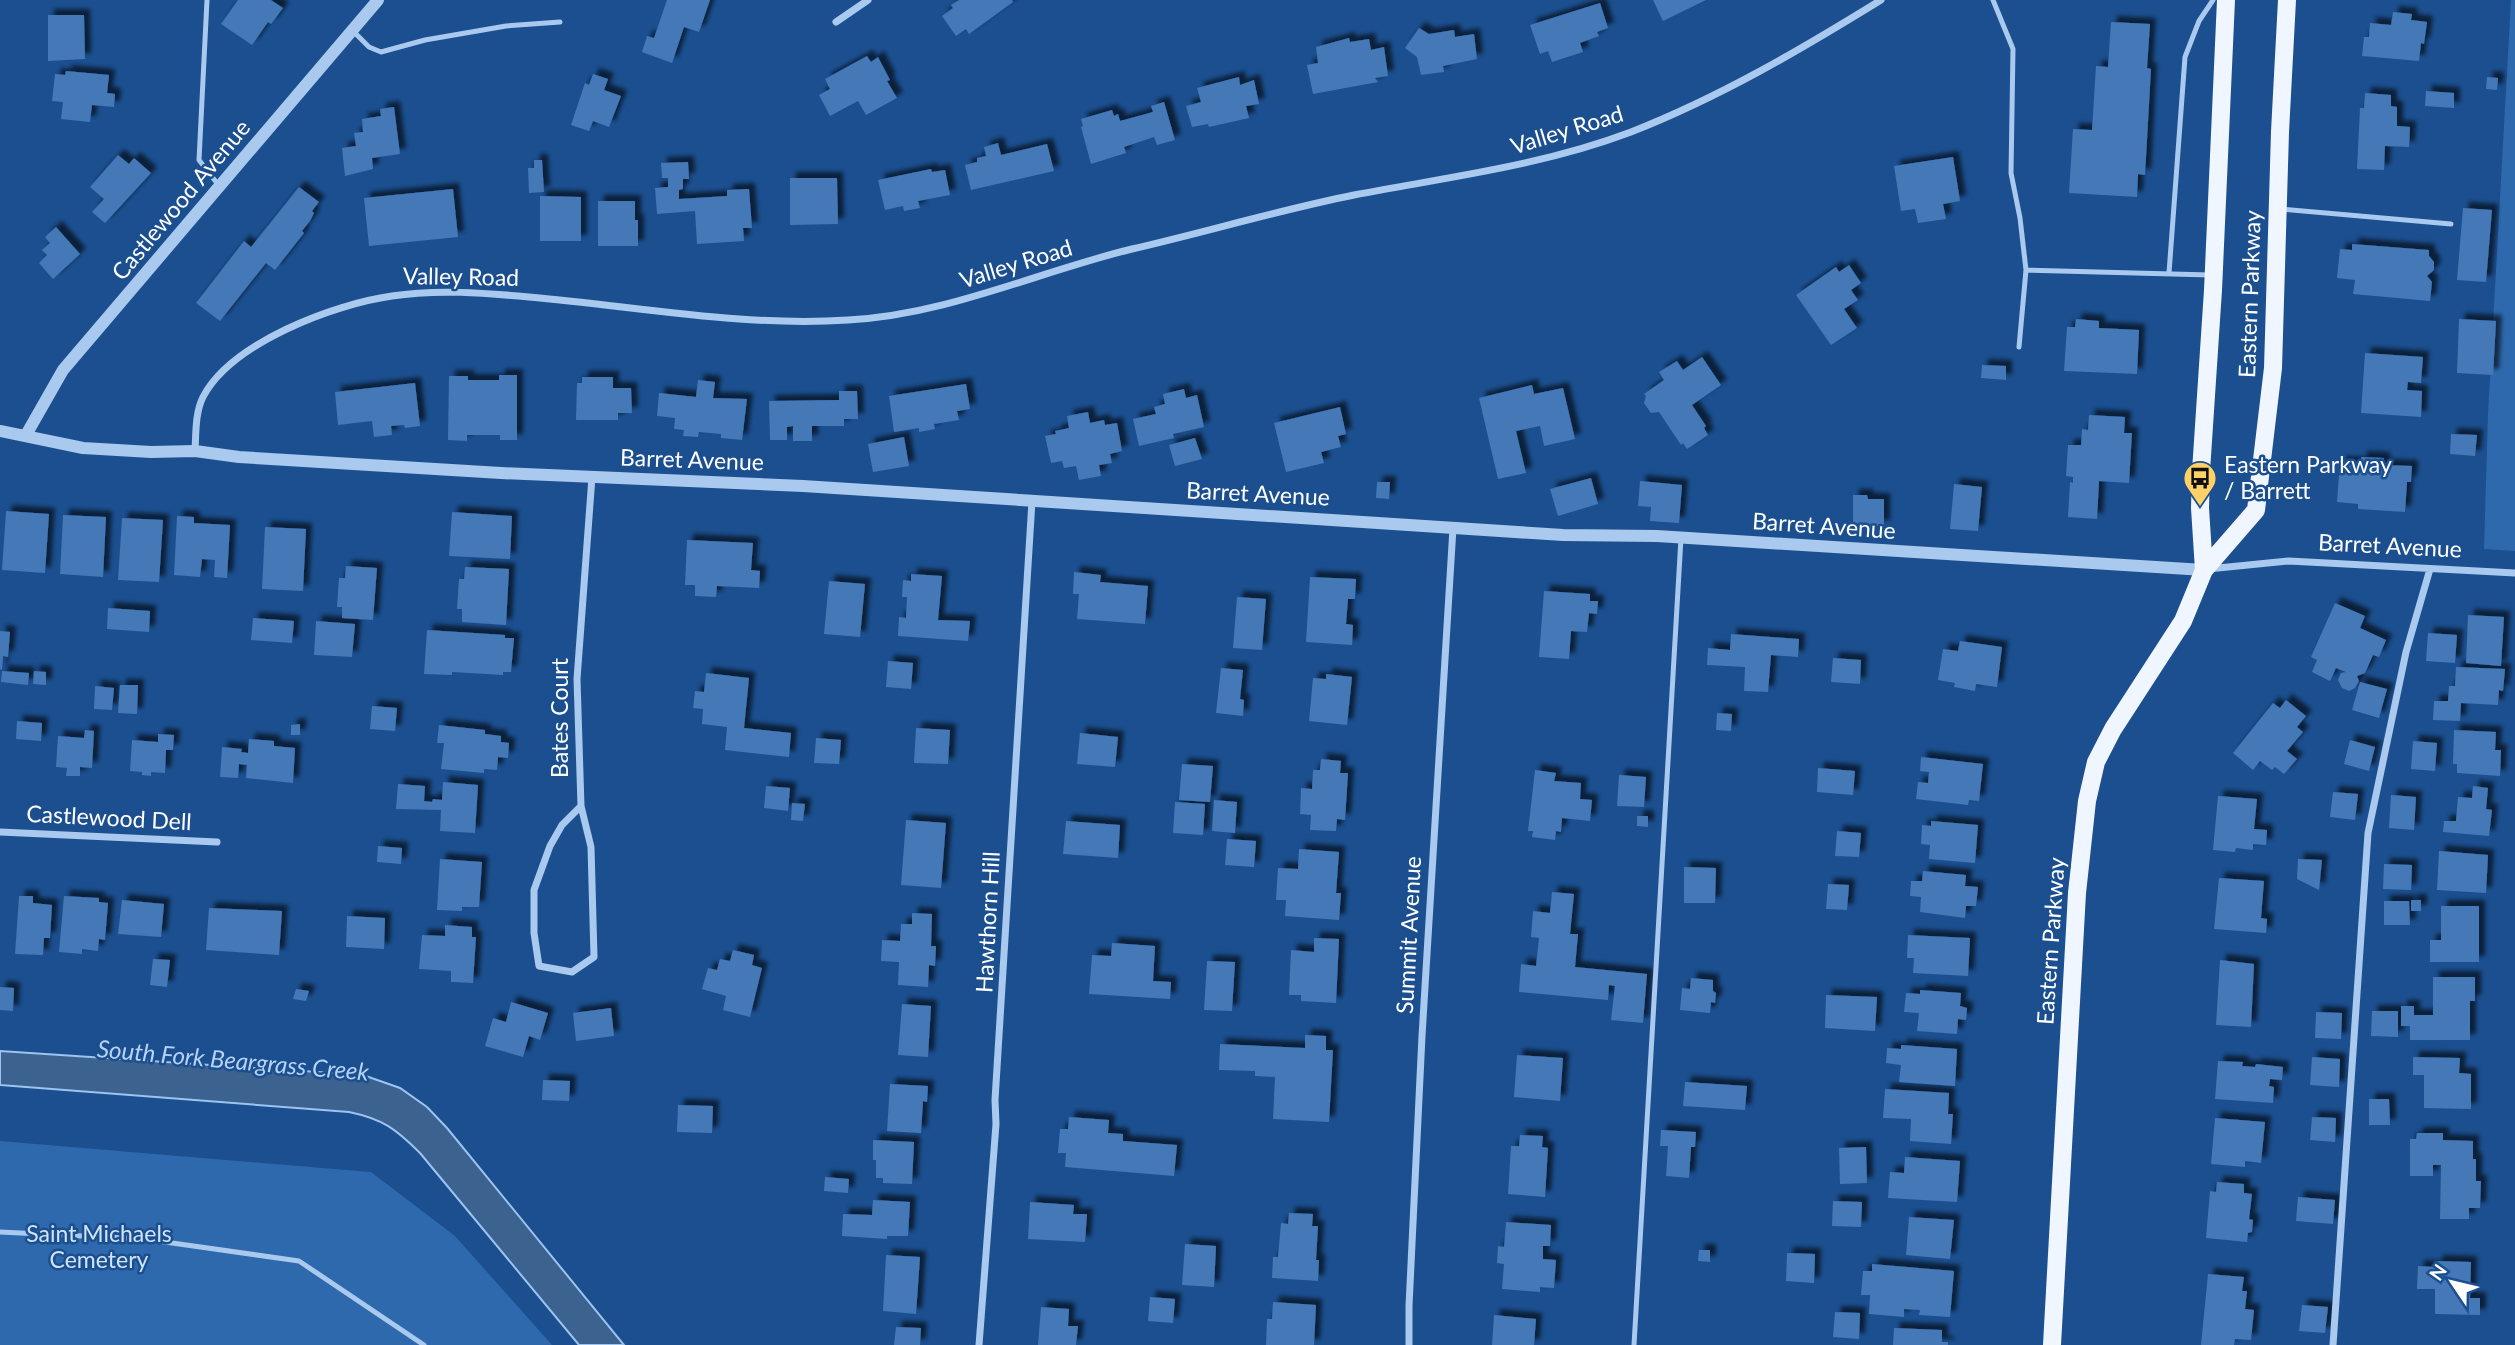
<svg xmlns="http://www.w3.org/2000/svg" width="2515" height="1345" viewBox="0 0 2515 1345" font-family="Lato,sans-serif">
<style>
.green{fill:#2e69ad}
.water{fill:#3c6290;stroke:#9cc4f0;stroke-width:2}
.building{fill:#4478b7;filter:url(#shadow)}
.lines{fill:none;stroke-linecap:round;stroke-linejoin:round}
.service{stroke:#a9c9ee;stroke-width:5}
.minor{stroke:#a9c9ee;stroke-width:7}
.tertiary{stroke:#a9c9ee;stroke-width:12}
.primary{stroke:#f0f6ff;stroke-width:18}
.labels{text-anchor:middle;stroke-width:5;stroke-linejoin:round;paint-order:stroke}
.street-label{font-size:23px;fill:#fff;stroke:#1b4f8f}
.poi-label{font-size:23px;fill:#fff;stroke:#1b4f8f;text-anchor:start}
.park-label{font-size:23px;fill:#cfe3fa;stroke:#1b4f8f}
.water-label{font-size:24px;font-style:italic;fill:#b5d3f5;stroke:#1b4f8f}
</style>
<defs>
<filter id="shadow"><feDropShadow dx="6" dy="-6" stdDeviation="2" flood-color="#0009"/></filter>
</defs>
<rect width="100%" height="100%" fill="#1b4f8f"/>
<!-- green -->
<path class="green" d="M2511,0h4v551l-31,-2 4,-135z
M0,1141l371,31 84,64 97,109h-552z"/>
<!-- water -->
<path class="water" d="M0,1051l363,24 37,13 27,19 20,21 177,217h-45l-159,-192c-24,-24 -37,-34 -71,-41l-349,-27z"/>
<!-- building -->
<path class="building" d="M238,0h33l12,8 -12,16 -3,-2 -16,23 -31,-21z
M667,0h43l-11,32 -15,-5 -12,36 -30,-11 5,-16 7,2z
M959,0h53l1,2 -44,32 -3,-5 -10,7 -14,-20 11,-8 -2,-3z
M1653,0h53l-43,21z
M1600,3l8,25 -11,4 2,4 -19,7 3,9 -31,10 -4,-11 -8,3 -10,-29z
M2393,12l19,2 -1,6 16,2 -3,22 -3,-1 -2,18 -57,-5 2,-19h5l1,-14 21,2z
M48,15h36l1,44 -37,2z
M2111,22l39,2 -3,44 4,1 -6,106 -7,-1 -1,23 -68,-4 4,-64 19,1 4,-64 12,1z
M1419,28l10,6 25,-4 1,7 19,-3 3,25 -34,7 1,6 -23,3 -4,-18 -12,-9z
M1349,38l1,4 19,-3 2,11 13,-3 4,29 -13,2 3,4 -65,12 -6,-29 11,-2 -2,-16z
M867,56l4,6 7,-5 12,23 -3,1 10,17 -31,17 -8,-14 -28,15 -11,-21 11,-6 -5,-10z
M66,71l43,4 -2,18 8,1 -1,13 -22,-2 -2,17 -29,-3 2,-17 -11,-1 3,-27 10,1z
M593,74l15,5 -4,11 17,6 -12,31 -16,-6 -4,10 -18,-6 14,-42 4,2z
M1239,77l1,8 14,-5 5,24 -13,2 3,12 -40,9 -1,-3 -16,3 -6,-21 15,-4 -4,-14z
M2487,77l11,1 -1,12 -11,-1z
M2426,91l28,2v15l-29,-2z
M2365,93l26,2v11l6,1v19l13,1 -1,20 -24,-1 -1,24 -27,-1 3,-61h4z
M1164,102l11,38 -18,5 -3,-8 -30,10 2,6 -35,11 -10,-37 2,-1 -2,-7 31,-9 2,6 4,-2 2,7 33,-9 -2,-6z
M394,107l6,47 -28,4 1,11 -28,7 -3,-28 14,-2 -2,-13 9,-1 -1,-13 19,-3 -1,-7z
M998,143l3,12 46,-11 7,27 -83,19 -6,-25 12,-3v-4l9,-2 -2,-9z
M118,155l11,9 5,-6 17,15 -46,50 -13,-11 12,-13 -14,-12z
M1953,157l7,44 -17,3 3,15 -28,4 -3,-14 -14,2 -7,-45z
M534,160h8l2,32 -15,1 -1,-25h6z
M688,162l1,17h-6v10l-4,1v9l48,-3v-6l22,-1 3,39h-9l1,13 -47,3 -2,-33 -38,3 -2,-26 13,-1v-9h-6l-1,-15z
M931,169l1,3 13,-2 5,25 -32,6 2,7 -16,3 -1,-5 -18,4 -7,-30z
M790,178h47l1,46 -48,1z
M299,187l20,15 -7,9 2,2 -4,8 -8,10 2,2 -29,37 -9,-7 -46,58 -24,-18 48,-62 7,6z
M453,189l5,48 -89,9 -5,-48z
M540,196l41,1v44h-41z
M598,201h37v19h3v26h-40z
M2463,208l29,2 -6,72 -29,-2z
M56,227l24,27 -27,25 -14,-16 8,-8 -5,-5 8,-7 -5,-6z
M2352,244l77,6v6l5,6v8l-7,6 5,6 -2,19 -77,-7 2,-14 -18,-2 3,-29 12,1z
M1849,265l12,18 -10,7 7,10 -14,9 13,19 -26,17 -35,-50 40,-28 3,5z
M2076,319l23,2v7l40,2 -2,44 -73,-3 3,-44h8z
M2459,319l37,2 -3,54 -36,-2z
M2365,353l58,4 -2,26 -13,-1 -1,8 15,1 -1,26 -60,-4z
M1702,357l19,28 -29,20 14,21 -2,2 4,7 -21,14 -4,-6 -2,2 -22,-33 -8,1 -7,-10 2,-7 -2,-2 20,-14 -5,-8 18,-11 6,9z
M1982,365l24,1v14l-25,-2z
M499,375h18v65h-17v-5h-33v6l-19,-1 1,-64h19v4h31z
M582,377h31v11h18l1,25h-14v7h-42l1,-37h5z
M698,380l17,2 -2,16 34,1 -5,41 -21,-2v-4l-22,-2 -1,5 -15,-1 1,-6 -10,-1 1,-11 -18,-2 2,-23 37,4z
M415,383l5,43 -15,2 -1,-3 -13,1 1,9 -18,2 -2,-16 -34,4 -3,-33z
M966,384l4,25 -13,2 2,9 -25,4 1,5 -16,3v-4l-25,4 -5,-36z
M1532,385l2,9 29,-6 12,51 -31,7 -4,-20 -24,5 10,42 -28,6 -19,-81z
M1184,389l2,9 11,-3 7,32 -31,7 1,4 -35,8 -6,-27 23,-5 -2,-7 11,-3 -2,-10z
M839,391h18l1,28h-14v7h-32v15h-19v-15l-6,1v13h-17l-1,-39 70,-1z
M1340,407l6,27 -8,2 3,11 -20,5 3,11 -38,9 -12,-49z
M1088,412l2,11 14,-3 1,5 12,-2 5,28 -12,3 2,9 -13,2 2,11 -22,4 -3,-14 -12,2 -2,-7 -11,2 -6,-27 11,-2 -1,-3 14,-3 -2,-12z
M2089,415l36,2 -1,16h8l-3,50 -30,-2 -2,38 -29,-2 2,-35 3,1v-6l-7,-1 2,-31h13l1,-16 6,1z
M2451,434l26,1 -2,21 -25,-2z
M904,437l5,29 -36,6 -5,-28z
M1195,438l7,21 -27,7 -6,-21z
M2361,457l23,1v7l28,1 -1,16h-4l-2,30 -47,-3v-5l-21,-2 3,-40 21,1z
M1591,478l7,26 -40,12 -8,-27z
M1640,481l42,4 -3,38 -29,-2 1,-14 -13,-1z
M1377,482h13l-1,17 -13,-1z
M1954,484l28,3 -4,44 -28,-2z
M1853,495h14l1,4h16v27h-31z
M6,511l43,3 -4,59 -43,-3z
M452,512l60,4 -2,43 -61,-3z
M63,515l43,2 -3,60 -43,-3z
M177,516l17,1v6l36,2 -3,53 -13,-1 1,-17 -13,-1 -2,18 -26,-2z
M122,518l41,2 -4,62 -41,-2z
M265,527l41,2 -3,62 -41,-2z
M687,540l66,3 -2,27 9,1 -1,17 -42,-2 -1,11 -21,-1v-11h-10z
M346,566l31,2 -4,52 -31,-2v-11h-5l2,-29h6z
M465,567l44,2 -3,56 -44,-3v-13h-5l2,-30h5z
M1074,572l27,3 -1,7 48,4 -3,38 -68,-5 2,-25h-6z
M911,574l31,2 -4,44 32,1 -2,20 -70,-5 1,-19 7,1 1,-21h-5l1,-17 8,1z
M1310,577l46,2 -1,20h-7l-2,25 7,1 -1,20 -46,-3z
M829,581l36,3 -5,53 -36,-3z
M1544,591l46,3v7h8l-1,13 -8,-1 -2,19 -16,-1 -2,28 -30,-2z
M1237,597l29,2 -4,51 -29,-2z
M2335,603l30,13 -5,12 26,12 -7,17 -6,-2 -8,18 -8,3 2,5 -4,7 -6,3 -7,-3 -4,-8 3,-7 5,-1 -10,-4 -6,13 -18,-9 5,-12 -6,-3z
M108,608l42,3 -1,21 -42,-3z
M2468,615l36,2 -3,49 -35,-3z
M253,618l41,3 -2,22 -41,-3z
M316,621l39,3 -3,33 -38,-2z
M427,630l78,5v3h9l-3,34h-8v3l-51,-3v3l-28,-1z
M0,631l10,1 -2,25 -5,-1 -1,14 -2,-1z
M2428,633l29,2 -2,28 -29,-2z
M1731,634l68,5 -1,18 -27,-2 -3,37 -24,-1 1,-24 -38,-2 1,-17 22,2z
M1960,641l42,6 -5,40 -21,-3 -1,7 -21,-4 1,-4 -17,-3 5,-31 15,2z
M1833,658l28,2 -1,24 -29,-2z
M888,661l25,2 -2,26 -25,-2z
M2456,667l49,2 -2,22 -4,-1 -1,15 -37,-2 -1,18 -27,-1 1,-19h14l1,-15h6z
M1221,668l22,2 -3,29 4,1 -1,16 -27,-3z
M2,671l27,2 -1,12 -27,-3z
M34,671l12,1v13l-13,-1z
M706,673l43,5 -5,50 47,5 -2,24 -64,-7 2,-23 -25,-3 1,-15 -10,-1 2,-17 9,1z
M1326,674l26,3 -5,48 -38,-4 4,-43 13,1z
M2360,682l27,7 -8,29 -27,-8z
M120,685h18l-1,29 -19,-1z
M95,686l19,2 -2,22 -18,-1z
M2286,700l20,16 -9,11 6,5 -16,19 10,8 -13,15 -9,-7 -3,3 -12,-9 -7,9 -20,-17 40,-50 7,5z
M372,706l25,2 -2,23 -25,-2z
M1717,713l15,1 -1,17 -15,-1z
M17,721l25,2 -1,18 -25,-2z
M300,724v11h-9v-10z
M439,725l46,5v4l16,2v6l8,1 -1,15 -10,-1 -1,13 -13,-1v4l-43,-4 3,-26h-7z
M916,728l34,2 -2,34 -34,-1z
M85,730l9,1 -2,37 -12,-1v9h-14l1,-8 -11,-1 2,-31 26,2z
M2454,730l42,2 -1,18h6l-1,26 -43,-3v-9h-4z
M1080,733l38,4 -3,30 -38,-3z
M158,734l16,1 -1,15h-7l-1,23 -14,-1v4l-9,-1v-3l-12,-1 2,-31 26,2z
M816,738l25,2 -2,24 -25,-1z
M249,739l25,2v5l21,2 -2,35 -47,-5 1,-13 -8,-1 -1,14 -18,-1 2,-30 20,2 -1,3 7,1z
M2350,740l25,7 -6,24 -25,-7z
M2413,741l24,2 -2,28 -24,-2z
M1921,757l62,7 -4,37 -10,-1 -1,5 -52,-6 2,-17 10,1 1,-11 -9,-1z
M1321,759l20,2 -1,12h8l-3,47 -8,-1 -1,12 -26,-1 1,-15 -11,-1 1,-26 11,1 1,-19h7z
M1182,764l31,2 -3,36 -31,-2z
M1818,768l37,3 -2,24 -36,-3z
M1535,770l21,3 -2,8 27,2 -1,16 12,1 -2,21 -28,-3 -1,14 -5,-1 -1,9 -23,-3 1,-6h-5z
M1619,775l27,2 -2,30 -27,-1z
M443,782l35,3 -3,48 -35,-2 1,-21 -45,-1 2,-25 27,2 -1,15 8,1 1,-3 9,1z
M766,786l24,2 -2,23 -24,-3z
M2473,786l15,2 -2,21 6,1 -3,26 -46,-4 1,-11h12l2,-24 14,1z
M2333,792l25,2 -3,26 -25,-3z
M2391,795l25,2 -2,33 -25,-2z
M2218,796l39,3 -3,30 13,1 -1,15 -13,-1v6l-17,-2 -1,4 -22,-2z
M1214,800l23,2 -2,31 -23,-2z
M1175,802l30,2 -2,31 -30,-2z
M792,803l13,1 -2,17 -12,-1z
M1637,816h11v11l-11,-1z
M906,820l40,3 -5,65 -40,-3z
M1066,821l54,4 -2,33 -55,-4z
M1931,821l47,4 -3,38 -46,-4 1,-14 -9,-1 1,-19 9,1z
M1837,831l24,2 -2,24 -24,-1z
M1227,839l29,2 -2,26 -29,-2z
M378,846l24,2 -1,16 -24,-2z
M1299,849l40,3 -3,41h5l-2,27 -54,-4 1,-16h-10l2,-32 20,1z
M2439,851l49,4 -2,38 -49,-3z
M440,859l42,3 -3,45h-17v4l-25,-1z
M2298,859l24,1 -3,30 -22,-11z
M2384,864l28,1 -1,25 -28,-1z
M1684,867l32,1 -1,35h-31z
M1923,871l43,4 -1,11 13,1 -2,19h-10l-1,12 -45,-6 1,-15 -11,-1 1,-15h11z
M2219,878l45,3 -3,37 6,1 -1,14 -52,-4z
M1828,884l21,1 -2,25 -21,-1z
M1552,892l22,2 -4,40h8l-3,33 72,7 -4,49 -32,-3 4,-34 -6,-1 -1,15 -89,-8 2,-28 15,2 3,-28 -8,-1 2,-26 17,2z
M19,896h14v7l19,2 -2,33h-6l-1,17 -28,-1z
M64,896l35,2v4l9,1 -3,37 -6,-1 -1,12 -16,-2v5l-23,-2z
M122,900l42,4 -3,33 -43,-3z
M2411,900h10v11h-10z
M2384,901h25l1,24h-26z
M2441,906h38v56h-49v-22h11z
M209,908l73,3 -3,44 -73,-5z
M912,913l20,1 -1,32h5l-1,20 -6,-1 -1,22 -30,-2 1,-23 -18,-1 1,-21 18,1 1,-17h11z
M347,916l38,2 -1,31 -38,-2z
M445,925l27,2v10h4l-3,46 -22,-1v-11l-32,-2 3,-34 23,1z
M1908,935l62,3 -2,38 -55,-3 1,-15h-7z
M1314,938l25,1 -3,64 -35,-2v-6h-12l2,-45 23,2z
M1112,943l43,3 -2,35 18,1 -1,17 -81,-5 3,-39 19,1z
M733,950l21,5 -2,10 10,3 -12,49 -27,-7 3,-14 -24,-7 6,-21 9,2 3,-11 10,2z
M153,959l17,1 -3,27 -17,-2z
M2220,960l34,4 -3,63 -35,-2z
M1207,961l28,1 -3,49 -28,-1z
M2433,977h42v24h-5v39h-60v-14h-9v-20h13v9h19z
M1691,978l22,2v11l3,2 -1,10 -4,-1 -1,11 -30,-3 2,-22 8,1z
M0,987l14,1 -1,23 -13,-1z
M296,989l13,2 -3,10 -13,-2z
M1920,990l41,3 -1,13 7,2 -1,12 -8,-1 -1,15 -40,-3 2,-18 -15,-1 2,-19 14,1z
M1826,995l51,2 -2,34 -50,-3z
M511,1002l37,11 -8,27 -11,-4 -6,21 -38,-11 8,-28 13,4z
M902,1004l29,2 -3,51 -30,-2z
M611,1008l3,28 -38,5 -3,-28z
M2372,1011h26v26l-27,-1z
M2316,1012l26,1 -1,26 -26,-1z
M1305,1035l21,1v14h7l-4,72 -56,-3 2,-42 -20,-1v-5l-36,-1 1,-26 85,4z
M1901,1045l56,4 -2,37 -56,-4 2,-17 -15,-2 1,-15 14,1z
M1517,1055l46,3 -3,43 -46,-4z
M2312,1057l28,2 -1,28 -29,-2z
M2413,1057l47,1 -1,15 12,1v35l-47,-1v-33h-11z
M2218,1061l25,1 -1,4 13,1 1,-3 27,3 -1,13 -12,-1 -1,7 5,1 -1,16 -58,-4z
M543,1080l27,1 -1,20 -27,-1z
M1685,1082l62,4 -2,24 -62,-4z
M890,1084l38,2 -1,16 -4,-1 -2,32 -34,-2z
M1885,1089l64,4 -1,21h5l-2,30 -41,-3 1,-22 -28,-1z
M2369,1099h20l1,26h-21z
M678,1105l35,1 -1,27 -35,-1z
M1069,1117l40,3 -1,13 15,1v7l54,4 -3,31 -109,-9 1,-14h-8l2,-24h8z
M2312,1117l24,1 -1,24 -25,-2z
M2215,1118l50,4 -4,41 -16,-2v6l-34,-3z
M1661,1130l35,2 -1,15h-4l-2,31 -23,-2 2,-30h-8z
M2417,1133h26v7l30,1v18h3v22h5l-1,27h-11v11h-29l1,-54h-8v11h-23v-37h6z
M1520,1135l23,1 -1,11 6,1 -3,49 -37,-3 3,-48h8z
M873,1140l41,2 -2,42 -29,-1v-5h-7v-18h-3z
M1866,1147l1,36 -27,1 -1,-36z
M1905,1157l55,4 -3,41 -69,-4 2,-26 14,1z
M825,1177l24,2 -1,14 -24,-2z
M2217,1182l27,2v9l8,1 -3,25 4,1 -1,12 -4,1 -1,9 -41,-4 4,-47 6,1z
M2298,1197l37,3 -2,24 -37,-3z
M873,1200l37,2 -2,34h-21v3l-45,-3 1,-22 29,1z
M1833,1201l29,1 -1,25 -29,-1z
M1030,1202l44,3 -1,9h14l-2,28 -57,-3z
M1289,1213l24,1 -1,12h6l-2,34h3l-1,21 -46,-3 1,-21h5l3,-34 7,1z
M1909,1217l45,3 -4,39 -44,-4z
M1506,1222l45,3 -1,21h-7v13l13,1 -2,28 -14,-1v5l-38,-3 2,-25 -7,-1 1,-17 6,1z
M1185,1244l31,2 -2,41 -32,-2z
M1699,1250h11v12l-12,-1z
M1787,1253l28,1 -1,29 -28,-2z
M886,1255l34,2 -4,57 -33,-3z
M2437,1261l34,1 -1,36h10v17l-45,-1v-25h-18l1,-23 18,1z
M1872,1264l82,7 -4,46 -31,-2 1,-5 -16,-1v8l-35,-3 1,-19h-9l2,-24h9z
M2208,1274l36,3 -2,14h5l-2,18 9,1 -3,30 -16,-1 -1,6h-33z
M1150,1297l25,2 -2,24 -25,-2z
M1273,1302l43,3 -2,40h-48l1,-26h5z
M2302,1305l26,2 -3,26 -26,-2z
M1041,1307l28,2 -1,17h10l-2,19h-38z
M1835,1312l25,1 -1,26 -26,-2z
M1494,1315l42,4 -2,26h-42z
M896,1327l25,1 -1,17h-26z
M1894,1328l48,2v12h6v3h-55z"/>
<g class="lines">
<!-- service -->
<path class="service" d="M207,0l-8,160 21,27
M1993,0l20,49 -2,124 9,45 6,52 184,5
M353,31l16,16 12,5 44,-12 81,-14 54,-4
M2281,209l170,15
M2169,273l16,-216 14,-36 14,-21
M2019,347l7,-77
M0,1232l144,7 155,22 125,84
M1634,1345l47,-807"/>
<!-- minor -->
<path class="minor" d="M836,22l32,-22
M195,451c1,-17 0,-38 8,-54 28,-54 131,-93 189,-101 45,-7 92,-3 137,1 106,9 212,30 319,23 99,-5 189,-48 284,-71 74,-17 147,-39 222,-54 94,-18 187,-29 277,-63 89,-35 169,-82 250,-132
M2208,569l81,-8 226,12
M581,806l-19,19 -12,21 -16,44v43l5,33 33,6 22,-15 -3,-110 -10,-41 -4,-127 15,-202
M0,832l217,10
M979,1345l17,-221 -1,-24 37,-599
M1409,1345v-39l13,-270 31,-508
M2333,1345l35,-512 38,-181 24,-83"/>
<!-- tertiary -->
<path class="tertiary" d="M0,431l83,17 68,4 44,-1 44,6 262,16 302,13 760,49 94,1 547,34
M26,435l37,-65 315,-370"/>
<!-- primary -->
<path class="primary" d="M2204,570l-4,-62 1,-37 12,-181 13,-290
M2052,1345l25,-452 10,-92 9,-39 17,-33 70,-108 21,-51 52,-60 17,-142 7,-236 7,-132"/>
</g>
<!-- icons -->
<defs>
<symbol id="bus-pin" viewBox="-11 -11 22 30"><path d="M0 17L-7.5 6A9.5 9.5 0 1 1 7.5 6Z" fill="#ffd166" stroke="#1b4f8f"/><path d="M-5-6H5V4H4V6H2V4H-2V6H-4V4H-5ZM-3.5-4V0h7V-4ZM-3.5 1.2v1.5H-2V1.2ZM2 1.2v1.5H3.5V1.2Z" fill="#111"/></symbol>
</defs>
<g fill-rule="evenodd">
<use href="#bus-pin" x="2181" y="459" width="38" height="52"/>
</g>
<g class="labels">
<!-- street labels -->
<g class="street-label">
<text transform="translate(1567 130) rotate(-17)" y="8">Valley Road</text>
<text transform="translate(181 200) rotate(-50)" y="8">Castlewood Avenue</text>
<text transform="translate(1016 264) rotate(-17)" y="8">Valley Road</text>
<text transform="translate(461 277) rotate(1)" y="8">Valley Road</text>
<text transform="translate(2250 294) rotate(-88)" y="8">Eastern Parkway</text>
<text transform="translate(692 460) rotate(2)" y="8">Barret Avenue</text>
<text transform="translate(1258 494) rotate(3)" y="8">Barret Avenue</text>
<text transform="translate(1824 526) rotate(4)" y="8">Barret Avenue</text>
<text transform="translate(2390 546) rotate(3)" y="8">Barret Avenue</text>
<text transform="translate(560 718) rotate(-90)" y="8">Bates Court</text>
<text transform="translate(109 818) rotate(3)" y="8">Castlewood Dell</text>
<text transform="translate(988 922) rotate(-87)" y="8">Hawthorn Hill</text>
<text transform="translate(1409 935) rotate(-87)" y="8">Summit Avenue</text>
<text transform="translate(2051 941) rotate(-86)" y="8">Eastern Parkway</text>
</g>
<!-- poi labels -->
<g class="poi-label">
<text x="2224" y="473">Eastern Parkway<tspan x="2224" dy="26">/ Barrett</tspan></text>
</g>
<!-- park labels -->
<g class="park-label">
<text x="99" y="1242">Saint Michaels<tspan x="99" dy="26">Cemetery</tspan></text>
</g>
<!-- water labels -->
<g class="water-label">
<text transform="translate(233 1061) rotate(5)" y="8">South Fork Beargrass Creek</text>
</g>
</g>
<!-- north arrow -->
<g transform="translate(2452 1282) rotate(305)" stroke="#1b4f8f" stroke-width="5" paint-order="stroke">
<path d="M0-5L12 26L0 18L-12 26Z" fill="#ffffff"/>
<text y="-10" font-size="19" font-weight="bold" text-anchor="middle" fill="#ffffff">N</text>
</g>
</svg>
